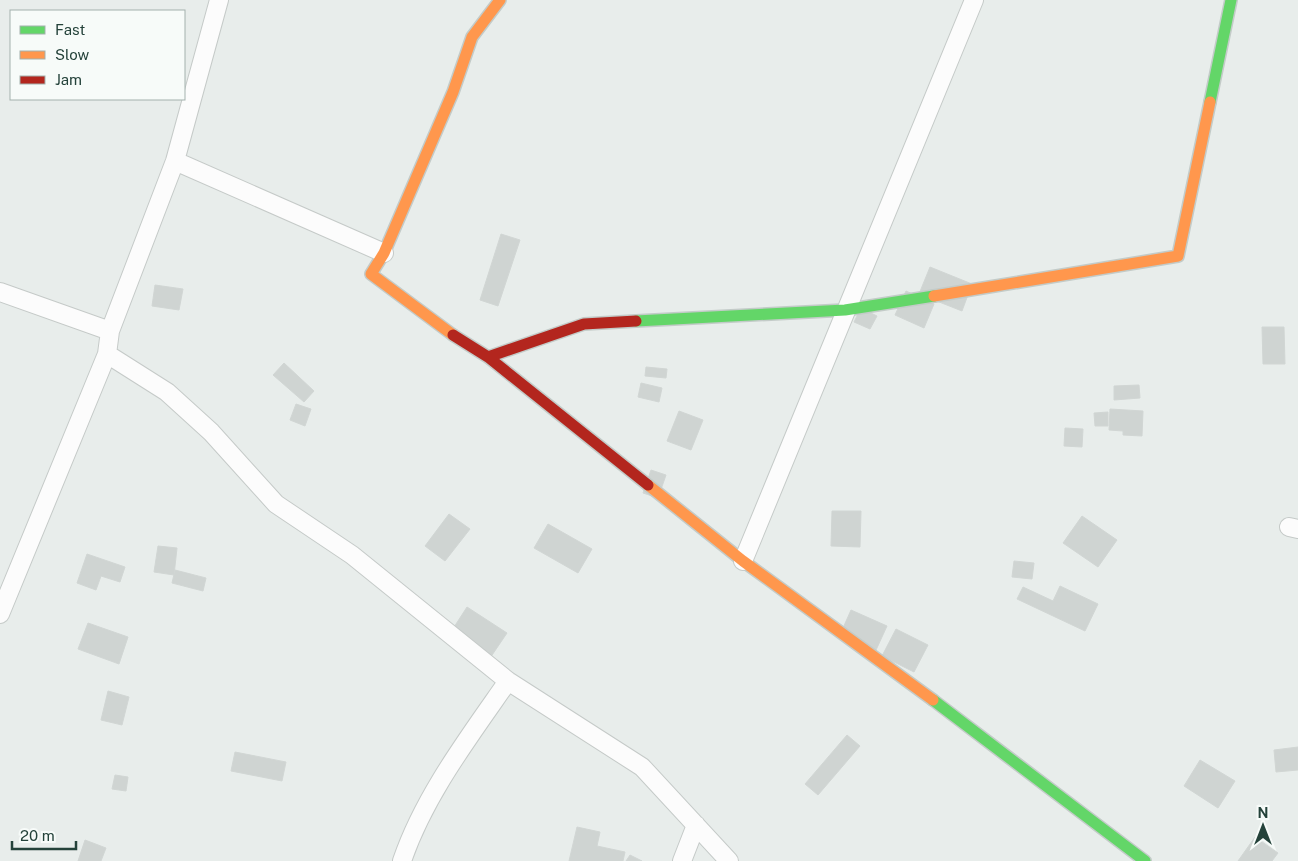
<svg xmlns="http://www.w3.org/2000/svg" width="1298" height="861" viewBox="0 0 1298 861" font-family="'Public Sans',sans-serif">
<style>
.building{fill:#cfd4d2;stroke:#d1d6d4}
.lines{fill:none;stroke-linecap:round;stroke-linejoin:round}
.street-casing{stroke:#c5cac8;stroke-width:20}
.fast-casing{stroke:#c3cbc8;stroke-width:14}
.slow-casing{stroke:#c3cbc8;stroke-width:14}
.jam-casing{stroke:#c3cbc8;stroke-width:14}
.street{stroke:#fcfcfc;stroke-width:18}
.fast{stroke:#63d668;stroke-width:11}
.slow{stroke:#ff974d;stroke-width:11}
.jam{stroke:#b3261e;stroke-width:11}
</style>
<rect width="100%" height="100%" fill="#e8edeb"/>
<!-- building -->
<path class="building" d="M501,234l19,6 -22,66 -18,-6z
M930,267l42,17 -10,27 -43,-17z
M155,285l28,4 -4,21 -27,-4z
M906,291l28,13 -10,24 -29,-13z
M861,308l16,8 -7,13 -16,-7z
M1262,327h22l1,37h-22z
M284,363l30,28 -10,11 -31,-27z
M646,367l21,2 -1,9 -21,-2z
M641,383l21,5 -3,14 -21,-5z
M1139,385l1,13 -26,2v-14z
M296,404l15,5 -6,17 -15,-6z
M1110,409l33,2 -1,25 -19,-1v-4l-14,-1z
M679,411l24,9 -12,30 -24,-9z
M1108,412v14h-13l-1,-13z
M1065,428l18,1 -1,18 -18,-1z
M651,470l15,5 -8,23 -15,-5z
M832,511h29l-1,36 -29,-1z
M449,514l21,15 -25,32 -20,-15z
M1082,516l35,24 -19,27 -35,-24z
M548,524l44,25 -14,24 -44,-25z
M158,546l19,2 -3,27 -20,-3z
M87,554l38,13 -5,15 -19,-6 -5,14 -19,-7z
M1014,561l20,2 -2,16 -20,-2z
M175,570l31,8 -3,13 -31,-8z
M1060,586l38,18 -13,27 -68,-32 6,-12 30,14z
M467,607l40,26 -21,31 -39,-26z
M851,610l36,16 -16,35 -32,-24z
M88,623l40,14 -9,27 -41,-15z
M896,629l32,16 -14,27 -32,-16z
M108,691l21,6 -7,28 -21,-5z
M847,735l13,11 -42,49 -13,-11z
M1298,747v23l-22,2 -2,-22z
M235,752l51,10 -4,19 -51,-10z
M1200,760l35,21 -17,27 -34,-22z
M115,775l13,2 -2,14 -14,-2z
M577,827l23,5 -3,14 28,6 -2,9h-54z
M1255,837l23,16 -6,8h-34z
M85,840l21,8 -5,13h-23z
M630,855l12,6h-16z"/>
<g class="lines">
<defs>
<path id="street" d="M175,161l209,92
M0,292l110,39
M107,354l60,38 44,40 65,72 76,51 156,126 134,86 87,94
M1289,527l9,2
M743,561l231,-561
M0,614l107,-260 3,-23 65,-170 44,-161
M402,861c22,-65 67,-124 106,-180
M682,861l14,-36"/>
<path id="fast" d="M1210,102l21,-102
M636,321l209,-11 89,-14
M933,700l212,161"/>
<path id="slow" d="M934,296l244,-40 32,-154
M453,335l-82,-61 13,-21 69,-161 19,-55 28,-37
M648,485l95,76 190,139"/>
<path id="jam" d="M453,335l35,22 160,128
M488,357l96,-33 52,-3"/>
</defs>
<!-- street casing -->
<use href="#street" class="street-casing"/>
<!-- fast casing -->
<use href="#fast" class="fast-casing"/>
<!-- slow casing -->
<use href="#slow" class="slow-casing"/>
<!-- jam casing -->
<use href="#jam" class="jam-casing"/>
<!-- street -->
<use href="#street" class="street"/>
<!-- fast -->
<use href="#fast" class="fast"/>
<!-- slow -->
<use href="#slow" class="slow"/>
<!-- jam -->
<use href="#jam" class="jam"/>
</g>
<!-- legend -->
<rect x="10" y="10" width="175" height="90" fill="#f7fbf9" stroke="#a3b1ad"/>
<rect x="20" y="26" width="25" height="8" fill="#63d668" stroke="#a3b1ad"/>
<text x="55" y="35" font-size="15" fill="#24423a">Fast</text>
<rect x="20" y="51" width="25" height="8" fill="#ff974d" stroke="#a3b1ad"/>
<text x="55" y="60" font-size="15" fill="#24423a">Slow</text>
<rect x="20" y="76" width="25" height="8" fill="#b3261e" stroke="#a3b1ad"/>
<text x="55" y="85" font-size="15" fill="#24423a">Jam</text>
<!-- north arrow -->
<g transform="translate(1263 826)" stroke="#f7fbf9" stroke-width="4" paint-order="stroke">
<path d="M0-4L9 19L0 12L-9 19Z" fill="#24423a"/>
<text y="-8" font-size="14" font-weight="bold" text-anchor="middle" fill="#24423a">N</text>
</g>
<!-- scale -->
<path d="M12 841v8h64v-8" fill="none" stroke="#24423a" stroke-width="2.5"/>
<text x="20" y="841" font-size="15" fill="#24423a" stroke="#f7fbf9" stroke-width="4" paint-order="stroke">20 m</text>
</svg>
